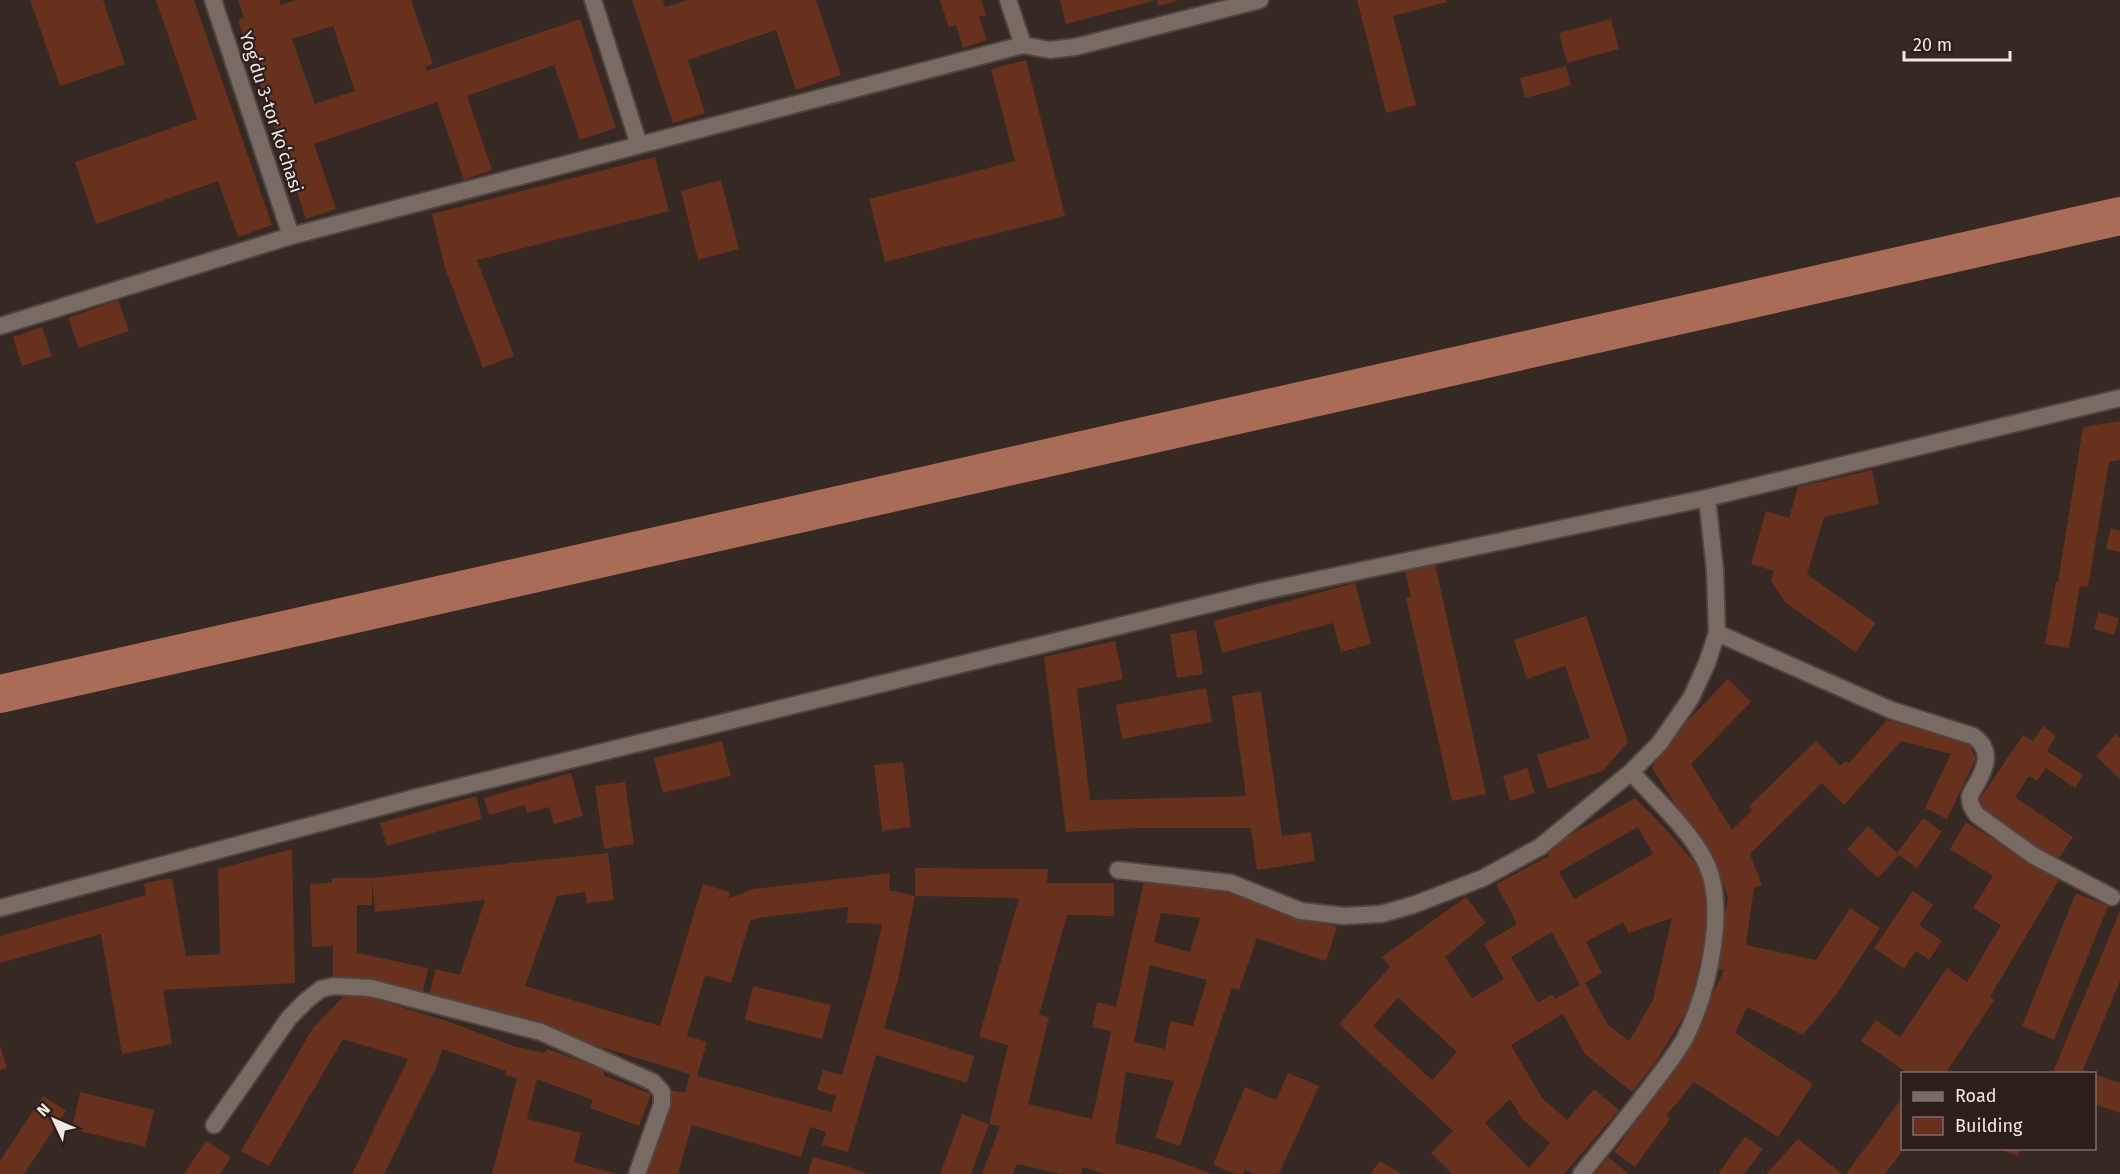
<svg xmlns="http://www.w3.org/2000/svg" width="2120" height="1174" viewBox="0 0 2120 1174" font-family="'Fira Sans',sans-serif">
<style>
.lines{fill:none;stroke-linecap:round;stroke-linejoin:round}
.canal{stroke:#a96c56;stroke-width:38}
.building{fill:#68311d;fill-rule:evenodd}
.minor-casing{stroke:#504440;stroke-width:20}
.minor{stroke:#7a6a64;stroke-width:16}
.labels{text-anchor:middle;stroke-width:4.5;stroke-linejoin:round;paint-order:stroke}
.street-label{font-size:18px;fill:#f1e7e4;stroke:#2c1e1a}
</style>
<rect width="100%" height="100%" fill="#362823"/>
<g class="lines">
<!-- canal -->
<path class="canal" d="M0,694l2120,-478"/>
</g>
<!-- building -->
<path class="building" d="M30,0h73l22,64 -65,22z
M156,0h38l78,225 -34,12 -20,-56 -122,43 -21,-62 122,-43z
M238,0h41l2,5 15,-5h115l22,64 -8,3 2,4 153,-52 36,109 -36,12 -26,-75 -87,31 25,74 -28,10 -27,-78 -123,42 22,65 -30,10 -68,-199 6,-2zM333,26l22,65 -40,13 -23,-65z
M632,0h31l2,7 23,-7h128l25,75 -45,15 -20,-60 -88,30 17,53 -32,10z
M940,0h41l5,15 -7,2 8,23 -24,8 -7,-23 -7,3z
M1060,0h93v1l-87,23z
M1157,0h20v1l-19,5z
M1357,0h89l1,2 -54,14 23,89 -30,8z
M1611,19l8,30 -52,14 -8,-30z
M1026,60l39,156 -180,46 -16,-63 146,-38 -24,-92z
M1566,66l5,20 -46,12 -5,-20z
M655,157l14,54 -192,49 37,96 -31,12 -38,-100 -13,-54z
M721,180l18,69 -41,11 -17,-69z
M118,300l11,31 -50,17 -11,-30z
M42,327l10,29 -30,10 -9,-29z
M2120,421v39l-11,2 -21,125 -8,-1 -11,62 -24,-4 11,-62h2l25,-155z
M1872,470l7,34 -55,13 -17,57 69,49 -21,29 -69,-49 -15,-22 3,-10 -23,-7 15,-53 23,7 9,-31z
M2111,528l9,3v21l-14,-3z
M1435,564l51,230 -34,7 -46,-203 5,-1 -6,-26z
M1355,583l16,61 -30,8 -8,-29 -111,30 -8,-32z
M2098,612l21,6 -5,17 -20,-6z
M1586,616l42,126 -25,29 -55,18 -11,-34 53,-17 -25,-72 -38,13 -13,-39z
M1196,630l7,44 -26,4 -7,-44z
M1115,641l8,38 -46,10 13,111 156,-4 -14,-100 29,-5 21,145 29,-4 4,29 -58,9 -6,-42h-114l-71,4 -22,-175z
M1728,679l23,23 -60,62 41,66 20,-20 -3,-4 67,-65 24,25 6,-5 3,2 38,-43 80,21 9,17 -29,61 -22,-11 26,-54 -50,-13 -57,64 -22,-22 -72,71 12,31 -8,3 -8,57 70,15 34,-52 30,20 -44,67 -33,40 -56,-28 -12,26 78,51 -35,53 -84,-55 -28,34 4,3 -35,48 -21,-15 73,-101 37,-81 -8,-1 12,-72 -7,-21 -69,-108 9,-20z
M1206,688l6,34 -90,17 -6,-34z
M2043,726l13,10 -9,15 36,24 -8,13 -29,-20 -9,13 -8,-5 -14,21 58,40 -16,24 -82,-55 48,-71 10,6z
M2116,734l4,4v41l-24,-23z
M722,741l9,35 -68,17 -9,-35z
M903,762l8,65 -29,4 -8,-66z
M1527,768l8,25 -25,8 -7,-25z
M571,773l12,43 -29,8 -5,-17 -22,6 -2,-8 -36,10 -5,-17z
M625,782l9,62 -30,5 -9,-63z
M476,796l6,23 -95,27 -7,-23z
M1635,798l25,25 41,47 12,35 -24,103 -34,55 -23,29 -47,-38 -22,-40 -52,31 31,53 25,22 27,-31 25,21 -55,64h-112l-21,-21 22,-22 -114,-107 51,-57 -8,-10 84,-60 20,26 -41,34 27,41 32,-19 -20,-35 33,-20 -21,-40 53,-28 -4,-7zM1638,827l15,27 -79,45 -15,-27zM1672,918l-19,82 -24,41 -21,-16 -23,-42 17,-10 -16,-31 37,-20 6,11zM1552,932l28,53 -25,14 -3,-5 -14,9 -27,-46zM1398,998l59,54 -25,28 -59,-54zM1510,1099l13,21 27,23 -21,25 -44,-45z
M1923,818l19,14 -25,36 -18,-13 -21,23 -31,-29 21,-23 29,27z
M1966,822l93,58 -69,117 4,3 -49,74h-36l-48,-33 15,-21 24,17 47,-69 20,14 34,-57 -28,-17 20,-32 -43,-27z
M292,849l3,134 -132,7 9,54 -50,10 -21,-120 -101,29v-27l146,-41 -2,-12 28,-5 14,78 34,-2 -2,-85z
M608,853l6,47 -27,3 -2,-11 -28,4 -32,90 135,40 43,-142 27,8 -2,7 25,-10 137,-16 -1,17 26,6 -17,84 -14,48 90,28 -7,27 -91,-28 -28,97 -26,-7 4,-13 -16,-5 -9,30 -109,-32 -14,49h-32l24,-84 15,3 5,-19 -261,-79 7,-26 24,6 25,-75 -110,12 -3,-31v24h-15v48l71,15 -6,28 -89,-20v-30l-21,1 -2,-63 22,-1v-5h40zM848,907l-1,16 35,1 -11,50 -29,101 -19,-5 -6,20 19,6 -5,16 -134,-36 10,-34 -20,-6 18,-61 26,8 19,-62 8,-3z
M915,868l133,1 -1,14h67v33l-47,-1 -28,100 10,2 -21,87 64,15 19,-88 -19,-4 5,-25 19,5 28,-126 94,13 99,33 -11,34 -69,-23 -18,52 -7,-2 -52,158 -25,-8 19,-57 -48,-9 -11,71 44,12 54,19h-108l-22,-7 -2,7h-20l-44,-10 -4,10h-31l18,-48 -11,-2 19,-79 -29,-8 40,-139 -104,-2zM1161,913l39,5 -10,34 -36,-10zM1150,965l57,15 -14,46 -23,-5 -5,28 -31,-7z
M1913,891l20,14 -14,20 23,16 -13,19 -13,-9 -12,18 -30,-21z
M2076,893l32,13 -54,134 -32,-14z
M2120,911v70l-37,89 10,4h-41z
M753,986l78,19 -9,34 -77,-19z
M349,991l101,31 63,24 31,7 3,-4 58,21 -2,5 48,19 -12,32 -49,-18 3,-8 -56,-21 -10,40 54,14 -7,29 43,12h-125l25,-96 -12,-3 1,-4 -64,-22 -6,19 -52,106h-32l56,-115 -65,-20 -74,127 -28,-15 72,-123z
M0,1046l7,22 -7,2z
M1288,1073l31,13 -40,88h-25l-9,-4 -2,4h-8l-22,-9 32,-78 31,13z
M2094,1074l26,9v30l-26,-9z
M80,1092l74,18 -9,37 -73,-18z
M43,1096l23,15 -42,63h-24v-13z
M1902,1098l2,51 -19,25h-39z
M962,1114l27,10 -18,50h-31z
M1745,1137l18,12 -19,25h-26z
M1798,1139l44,35h-76z
M206,1141l25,16 -11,17h-36z
M1999,1149h22l-3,7z
M813,1157l33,9 23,8h-61z
M1608,1157l21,17h-34z
M1380,1161l22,13h-32z"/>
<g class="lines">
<defs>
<path id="minor" d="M213,0l78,236
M593,0l46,145
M1008,0l15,45
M0,326l291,-90 732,-191 27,5 25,-3 185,-47
M1717,633l174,77 82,26c19,13 14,29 4,47 -2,4 -6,9 -7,13 -1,7 3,14 7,19l57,41 78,41
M1118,870l113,13 70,28 43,5 37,-2 32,-9 70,-27 57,-31 91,-75 28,-28 32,-46 16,-35 10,-30 -2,-63 -8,-72
M0,908l414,-110 540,-132 305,-74 448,-94 413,-100
M214,1125l75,-107 18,-18 14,-11 13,-3 37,2 170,44 112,50 9,10v12l-25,70
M1581,1174c24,-29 48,-59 71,-89 12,-16 25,-32 34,-49 22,-45 43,-131 18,-177 -14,-28 -51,-63 -73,-87"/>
</defs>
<!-- minor casing -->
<use href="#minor" class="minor-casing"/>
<!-- minor -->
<use href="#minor" class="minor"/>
</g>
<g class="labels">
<!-- street labels -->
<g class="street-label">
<text transform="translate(271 112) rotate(72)" y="6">Yogʻdu 3-tor koʻchasi</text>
</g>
</g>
<!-- legend -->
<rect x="1901" y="1072" width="195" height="78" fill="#2c1e1a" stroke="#7b6e6b" stroke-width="1.5"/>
<rect x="1913" y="1092" width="30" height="9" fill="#7a6a64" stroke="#7b6e6b" stroke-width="1.5"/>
<text x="1955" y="1102" font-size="18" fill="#f1e7e4">Road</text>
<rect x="1913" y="1117" width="30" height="18" fill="#68311d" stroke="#7b6e6b" stroke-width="1.5"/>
<text x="1955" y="1132" font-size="18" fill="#f1e7e4">Building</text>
<!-- north arrow -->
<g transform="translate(54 1120) rotate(314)" stroke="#2c1e1a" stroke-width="4.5" paint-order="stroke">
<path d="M0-4.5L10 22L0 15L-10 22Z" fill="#f1e7e4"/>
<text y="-9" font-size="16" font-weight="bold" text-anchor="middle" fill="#f1e7e4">N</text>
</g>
<!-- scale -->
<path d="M1904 51v9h106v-9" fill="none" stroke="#f1e7e4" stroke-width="3"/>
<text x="1913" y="51" font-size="18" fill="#f1e7e4" stroke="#2c1e1a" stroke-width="4.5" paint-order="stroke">20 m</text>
</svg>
